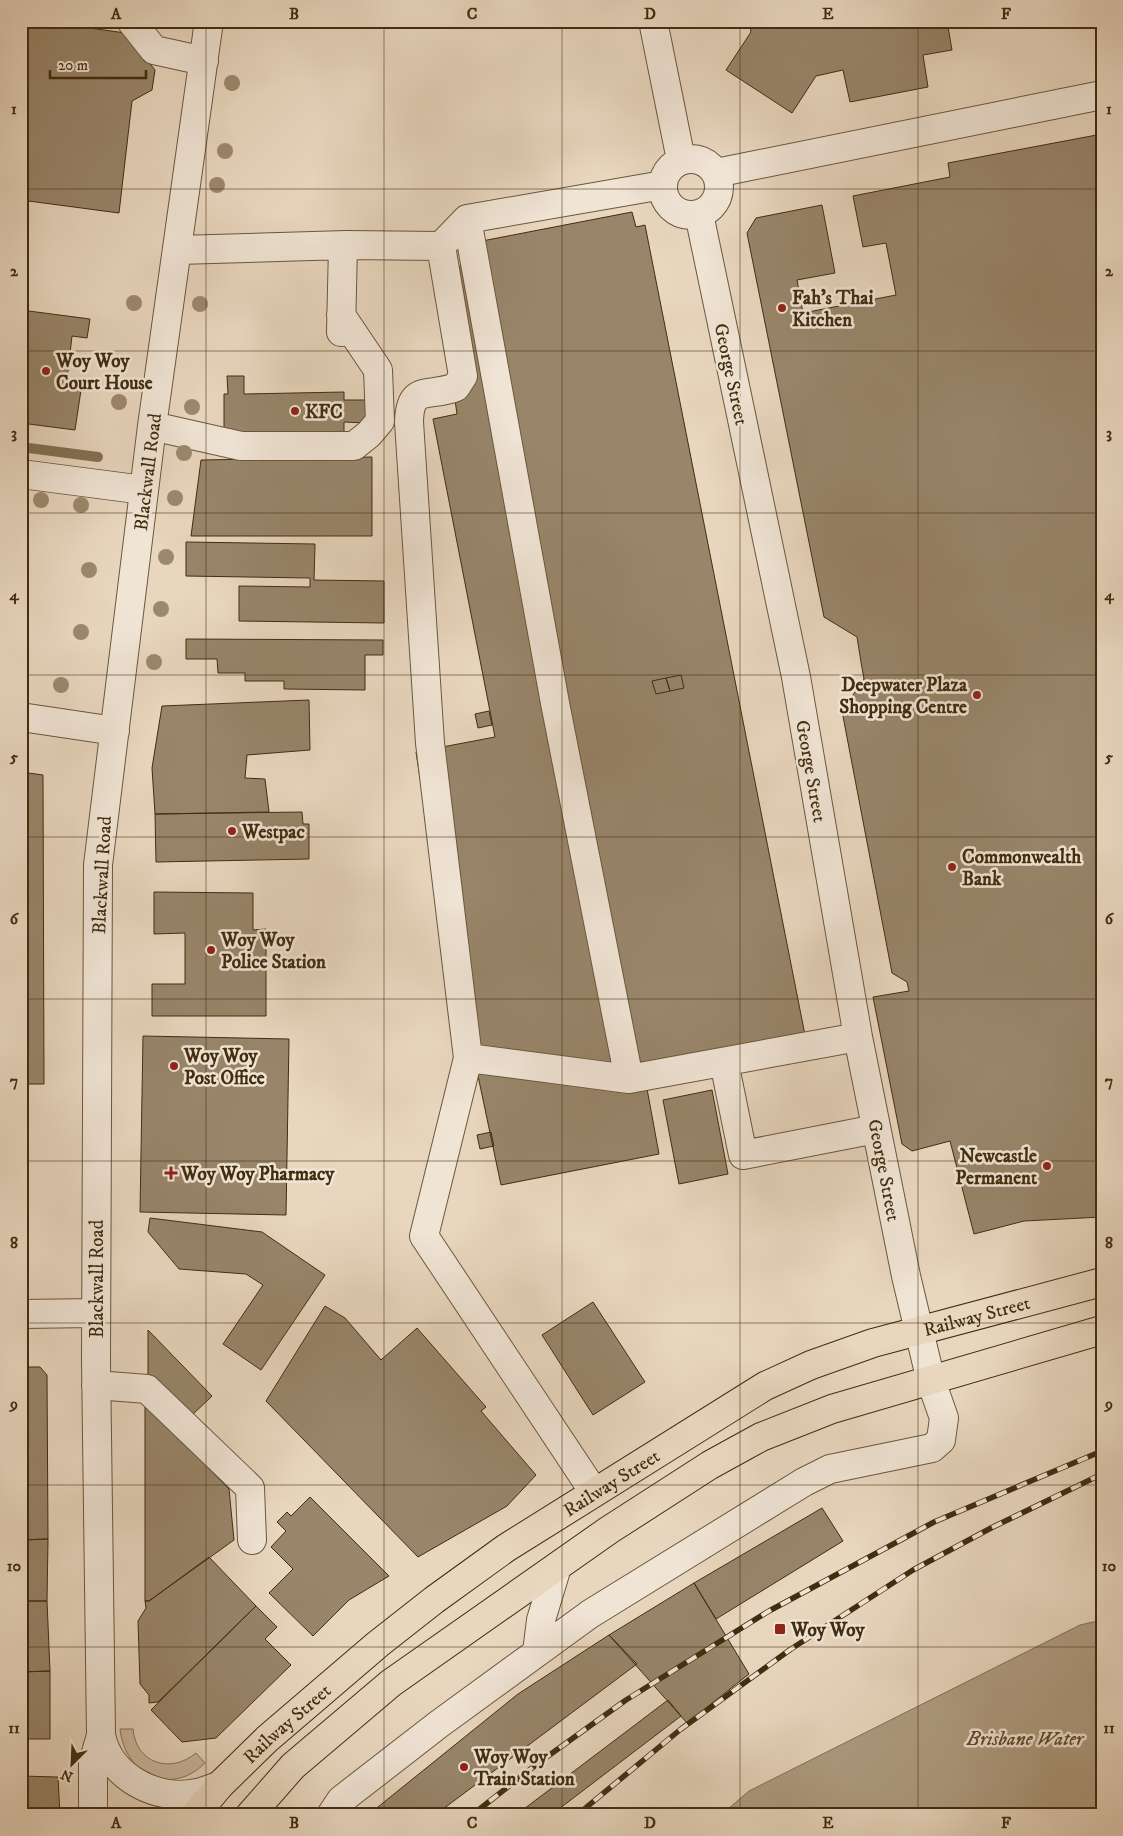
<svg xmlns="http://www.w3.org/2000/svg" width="1123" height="1836" viewBox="0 0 1123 1836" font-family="'IM FELL DW Pica',serif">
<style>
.green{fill:#ccb9a0;stroke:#867358}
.water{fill:#af9d82;stroke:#837054}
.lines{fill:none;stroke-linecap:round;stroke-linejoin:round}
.stream{stroke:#837054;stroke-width:10}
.building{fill:#98856a;stroke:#412d0f}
.minor-casing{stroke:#6b573b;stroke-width:30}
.major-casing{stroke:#412d0f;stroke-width:30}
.minor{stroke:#f0e4d5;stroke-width:28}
.major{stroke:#e8d6be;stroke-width:28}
.rail-casing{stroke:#412d0f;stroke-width:5.5}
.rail{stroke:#f0e4d5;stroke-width:4;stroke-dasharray:11;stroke-linecap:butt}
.tree{fill:#9c886e}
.grid{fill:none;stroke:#412d0f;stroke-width:1;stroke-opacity:0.55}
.poi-dot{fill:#8f2418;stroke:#f0e4d5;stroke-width:2}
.labels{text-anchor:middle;stroke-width:5;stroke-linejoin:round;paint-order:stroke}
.poi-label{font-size:19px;font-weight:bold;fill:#412d0f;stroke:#f0e4d5;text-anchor:start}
.street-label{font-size:19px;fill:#412d0f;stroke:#f0e4d5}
.water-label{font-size:20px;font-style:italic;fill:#5c492c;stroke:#f0e4d5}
.neatline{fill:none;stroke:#412d0f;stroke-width:2}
.grid-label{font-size:16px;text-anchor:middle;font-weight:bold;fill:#412d0f}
</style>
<rect width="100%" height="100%" fill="#e8d6be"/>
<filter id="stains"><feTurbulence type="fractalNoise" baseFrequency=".004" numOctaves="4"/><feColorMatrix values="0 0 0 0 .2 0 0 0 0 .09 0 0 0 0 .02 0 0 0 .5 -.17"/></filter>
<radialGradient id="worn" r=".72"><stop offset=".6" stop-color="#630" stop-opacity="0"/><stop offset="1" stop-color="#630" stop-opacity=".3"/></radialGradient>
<!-- green -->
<path class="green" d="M120,1729h13c3,35 38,45 63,24l9,10c-34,34 -80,12 -85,-34z"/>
<!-- water -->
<path class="water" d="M1102,1620v195h-381l28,-24 331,-166z"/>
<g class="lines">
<!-- stream -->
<path class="stream" d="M21,447l77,10"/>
</g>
<!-- building -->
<path class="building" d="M21,21h18l101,14 -2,14 17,21 -3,20 -20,11 -13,112 -98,-13z
M749,21h198l5,29 -29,5 5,32 -78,15 -7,-32 -27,6 -24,37 -66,-43 25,-38z
M1102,134v1083l-78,4 -50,13 -24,-93 -38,10 -10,-7 -29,-147 36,-6 -2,-9 -15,-9 -50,-262 22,-32 -3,-17 -4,-25 -33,-20 -77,-384 9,-15 66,-13 13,68 -38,7 6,33 93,-18 -10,-52 -23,4 -10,-51 97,-19 -2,-14z
M632,212l4,15 9,-2 160,810 -162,32 16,87 -158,31 -68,-323 -17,-110 79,-15 -62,-318 24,-5 -18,-124 9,-16 14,-9 20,-24z
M21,310l69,9 -3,19 -15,-2 -6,52 15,2 -6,40 -54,-7z
M227,376h17v18l100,-2v8h22v23l-22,-1v15l-120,-1v-42h4z
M372,457v79h-181l10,-76z
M186,542l129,2 -1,36 70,1v42l-145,-2v-35l71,1v-9l-124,-2z
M186,639l197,1v15h-18v35l-81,-1v-8h-39v-8h-27l-1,-14h-31z
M681,675l3,13 -14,3 -4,-13z
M666,678l4,13 -14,3 -4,-13z
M309,700l1,50 -63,5 -2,23 20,1 4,33 -114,2 -3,-46 10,-62z
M489,711l3,14 -14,3 -3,-14z
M21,772l22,3 1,309h-23z
M302,812l1,12h6v35l-153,3 -1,-48z
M154,892l99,1v37l13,-1v87h-114v-32h33v-51l-31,1z
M143,1036l146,3 -3,176 -146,-3z
M712,1090l16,84 -49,10 -16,-84z
M491,1132l3,14 -14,3 -3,-14z
M150,1218l112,14 63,43 -64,95 -38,-26 40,-59 -17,-11 -67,-5 -31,-37z
M593,1302l52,80 -52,33 -51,-80z
M325,1306l20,12 36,42 36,-32 69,79 -5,4 55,64 -29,31 -89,51 -152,-156z
M148,1330l64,66 -23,22 -41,-43z
M21,1367h19l7,8 1,164 -27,1z
M145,1402l84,87 5,51 -85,61h-4z
M310,1497l79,79 -40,24 -36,36 -44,-43 24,-24 -22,-22 15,-16 -9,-9 10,-10 4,4z
M822,1508l21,33 -127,78 -22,-36z
M48,1539l-1,62h-26v-61z
M209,1557l47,49 -98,96 -9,1v-8l-9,-11 -2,-63 8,-13 -1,-7h4z
M694,1583l55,91 -62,49 -78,-88z
M21,1601h26l3,70 -29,1z
M256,1606l21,21 -12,12 26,26 -75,73 -34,4 -31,-32z
M609,1635l28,29 -202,151h-67l150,-121z
M50,1671v68h-29v-67z
M668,1700l13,16 -130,99h-35z
M21,1776l37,1 2,38h-39z"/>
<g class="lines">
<defs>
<path id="minor" d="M131,21l23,29 50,11
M209,21l-57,405 -54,439 -2,495 5,375c8,41 55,67 96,58 7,-1 15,-5 22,-7
M653,21l28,139
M663 187a28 28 0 1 1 56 0a28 28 0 1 1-56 0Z
M716,173l386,-78
M467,219l88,484 74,376 229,-42
M441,246l22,130 -7,11c-27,11 -46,-4 -47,35l21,321 38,315 -44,178 170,256
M178,250l168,-5 95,1 26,-27 196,-34
M341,332l2,-86
M152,426l89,20h113l15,-12 11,-13 -2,-51 -37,-55
M21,474l123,16
M21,717l94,14
M468,1058l161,21
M724,1062l19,93 133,-26
M21,1314l75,-1
M96,1385l51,4 103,99 2,52
M537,1652l4,-32 16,-53
M93,1815v-52l8,-28
M331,1815l10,-15 98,-76 151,-110 214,-132 26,-13 102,-21 9,-8 3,-22 -13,-37 -25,-105 -48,-239 -62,-360 -97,-463"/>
<g id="major">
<path id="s1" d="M195,1815l24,-29 48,-47 111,-95 56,-44 72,-52 259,-162 46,-21 62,-22 229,-61"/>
<path d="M250,1815l43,-49 98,-83 218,-153 101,-65 51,-28 71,-28 270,-79"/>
</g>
</defs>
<!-- minor casing -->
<use href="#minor" class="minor-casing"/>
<!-- major casing -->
<use href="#major" class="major-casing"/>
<!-- minor -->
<use href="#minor" class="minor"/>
<!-- major -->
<use href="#major" class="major"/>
<defs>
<path id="rail" d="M472,1815l65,-51 89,-64 143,-89 165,-89 168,-71
M577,1815l104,-86 110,-80 122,-79 78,-42 111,-54"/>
</defs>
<!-- rail casing -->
<use href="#rail" class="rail-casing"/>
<!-- rail -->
<use href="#rail" class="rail"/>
</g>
<!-- trees -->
<g class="tree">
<circle cx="232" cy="83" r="8"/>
<circle cx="225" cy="151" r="8"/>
<circle cx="217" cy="185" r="8"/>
<circle cx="134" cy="303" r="8"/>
<circle cx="200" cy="304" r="8"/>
<circle cx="119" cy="402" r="8"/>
<circle cx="192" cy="407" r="8"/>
<circle cx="184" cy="453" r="8"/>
<circle cx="175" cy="498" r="8"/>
<circle cx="41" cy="500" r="8"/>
<circle cx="81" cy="505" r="8"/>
<circle cx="166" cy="557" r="8"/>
<circle cx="89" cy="570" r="8"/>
<circle cx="161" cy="609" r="8"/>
<circle cx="81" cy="632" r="8"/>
<circle cx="154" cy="662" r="8"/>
<circle cx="61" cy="685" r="8"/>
</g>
<!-- grid -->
<path class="grid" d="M206,21v1794M384,21v1794M562,21v1794M740,21v1794M918,21v1794M21,189h1081M21,351h1081M21,513h1081M21,675h1081M21,837h1081M21,999h1081M21,1161h1081M21,1323h1081M21,1485h1081M21,1647h1081"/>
<!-- markers -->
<g class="poi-dot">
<circle cx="782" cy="308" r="5"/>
<circle cx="46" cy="371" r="5"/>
<circle cx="295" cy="411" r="5"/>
<circle cx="977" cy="695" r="5"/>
<circle cx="232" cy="831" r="5"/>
<circle cx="952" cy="867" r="5"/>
<circle cx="211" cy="950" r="5"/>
<circle cx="174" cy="1066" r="5"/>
<circle cx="1047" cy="1166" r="5"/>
<path d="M168.5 1165.5h5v5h5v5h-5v5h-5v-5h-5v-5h5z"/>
<rect x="774" y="1623" width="12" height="12" rx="2.5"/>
<circle cx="464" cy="1767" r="5"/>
</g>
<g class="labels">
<!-- poi labels -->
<g class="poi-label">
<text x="792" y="304">Fah's Thai<tspan x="792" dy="22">Kitchen</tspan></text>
<text x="56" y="367">Woy Woy<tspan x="56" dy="22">Court House</tspan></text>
<text x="305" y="418">KFC</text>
<text x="967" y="691" text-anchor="end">Deepwater Plaza<tspan x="967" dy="22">Shopping Centre</tspan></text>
<text x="242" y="838">Westpac</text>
<text x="962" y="863">Commonwealth<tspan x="962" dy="22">Bank</tspan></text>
<text x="221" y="946">Woy Woy<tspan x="221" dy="22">Police Station</tspan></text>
<text x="184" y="1062">Woy Woy<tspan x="184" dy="22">Post Office</tspan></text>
<text x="1037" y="1162" text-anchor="end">Newcastle<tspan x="1037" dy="22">Permanent</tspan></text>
<text x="181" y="1180">Woy Woy Pharmacy</text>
<text x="791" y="1636">Woy Woy</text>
<text x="474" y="1763">Woy Woy<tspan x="474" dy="22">Train Station</tspan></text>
</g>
<!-- street labels -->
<g class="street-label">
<text transform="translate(732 374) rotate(78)" y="7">George Street</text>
<text transform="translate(147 472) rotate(-83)" y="7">Blackwall Road</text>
<text transform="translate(812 771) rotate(80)" y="7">George Street</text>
<text transform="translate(101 875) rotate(-87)" y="7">Blackwall Road</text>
<text transform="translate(885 1170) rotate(79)" y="7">George Street</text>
<text transform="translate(96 1279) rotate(-90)" y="7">Blackwall Road</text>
<text dy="7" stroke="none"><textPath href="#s1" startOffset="940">Railway Street</textPath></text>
<text dy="7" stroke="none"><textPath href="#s1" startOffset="535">Railway Street</textPath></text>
<text dy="7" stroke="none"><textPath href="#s1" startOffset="130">Railway Street</textPath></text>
</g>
<!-- water labels -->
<g class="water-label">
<text x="1025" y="1745">Brisbane Water</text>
</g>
</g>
<!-- margin -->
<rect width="1123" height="1836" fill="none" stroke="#e8d6be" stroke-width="55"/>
<!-- north arrow -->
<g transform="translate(72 1764) rotate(204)" stroke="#f0e4d5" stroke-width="4" paint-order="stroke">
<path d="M0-4L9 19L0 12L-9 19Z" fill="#412d0f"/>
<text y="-8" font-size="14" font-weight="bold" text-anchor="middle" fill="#412d0f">N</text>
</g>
<!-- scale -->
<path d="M50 70v8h96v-8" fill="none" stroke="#412d0f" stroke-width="2.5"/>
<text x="58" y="70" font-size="15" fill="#412d0f" stroke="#f0e4d5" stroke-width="4" paint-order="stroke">20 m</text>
<rect x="28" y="28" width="1068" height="1780" class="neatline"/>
<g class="grid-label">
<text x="116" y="19">A</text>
<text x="294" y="19">B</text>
<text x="472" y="19">C</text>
<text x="650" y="19">D</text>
<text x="828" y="19">E</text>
<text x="1006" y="19">F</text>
<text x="14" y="114">1</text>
<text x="1109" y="114">1</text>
<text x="14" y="276">2</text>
<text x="1109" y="276">2</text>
<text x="14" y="438">3</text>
<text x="1109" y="438">3</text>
<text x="14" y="600">4</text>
<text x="1109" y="600">4</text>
<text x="14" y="762">5</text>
<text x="1109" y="762">5</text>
<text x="14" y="924">6</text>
<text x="1109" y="924">6</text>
<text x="14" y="1086">7</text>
<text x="1109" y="1086">7</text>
<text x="14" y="1248">8</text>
<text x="1109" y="1248">8</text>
<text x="14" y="1409">9</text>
<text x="1109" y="1409">9</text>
<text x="14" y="1571">10</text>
<text x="1109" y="1571">10</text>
<text x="14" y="1733">11</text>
<text x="1109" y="1733">11</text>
<text x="116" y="1828">A</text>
<text x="294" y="1828">B</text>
<text x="472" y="1828">C</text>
<text x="650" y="1828">D</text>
<text x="828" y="1828">E</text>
<text x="1006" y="1828">F</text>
</g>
<rect width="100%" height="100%" filter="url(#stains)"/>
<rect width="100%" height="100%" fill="url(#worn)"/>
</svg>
